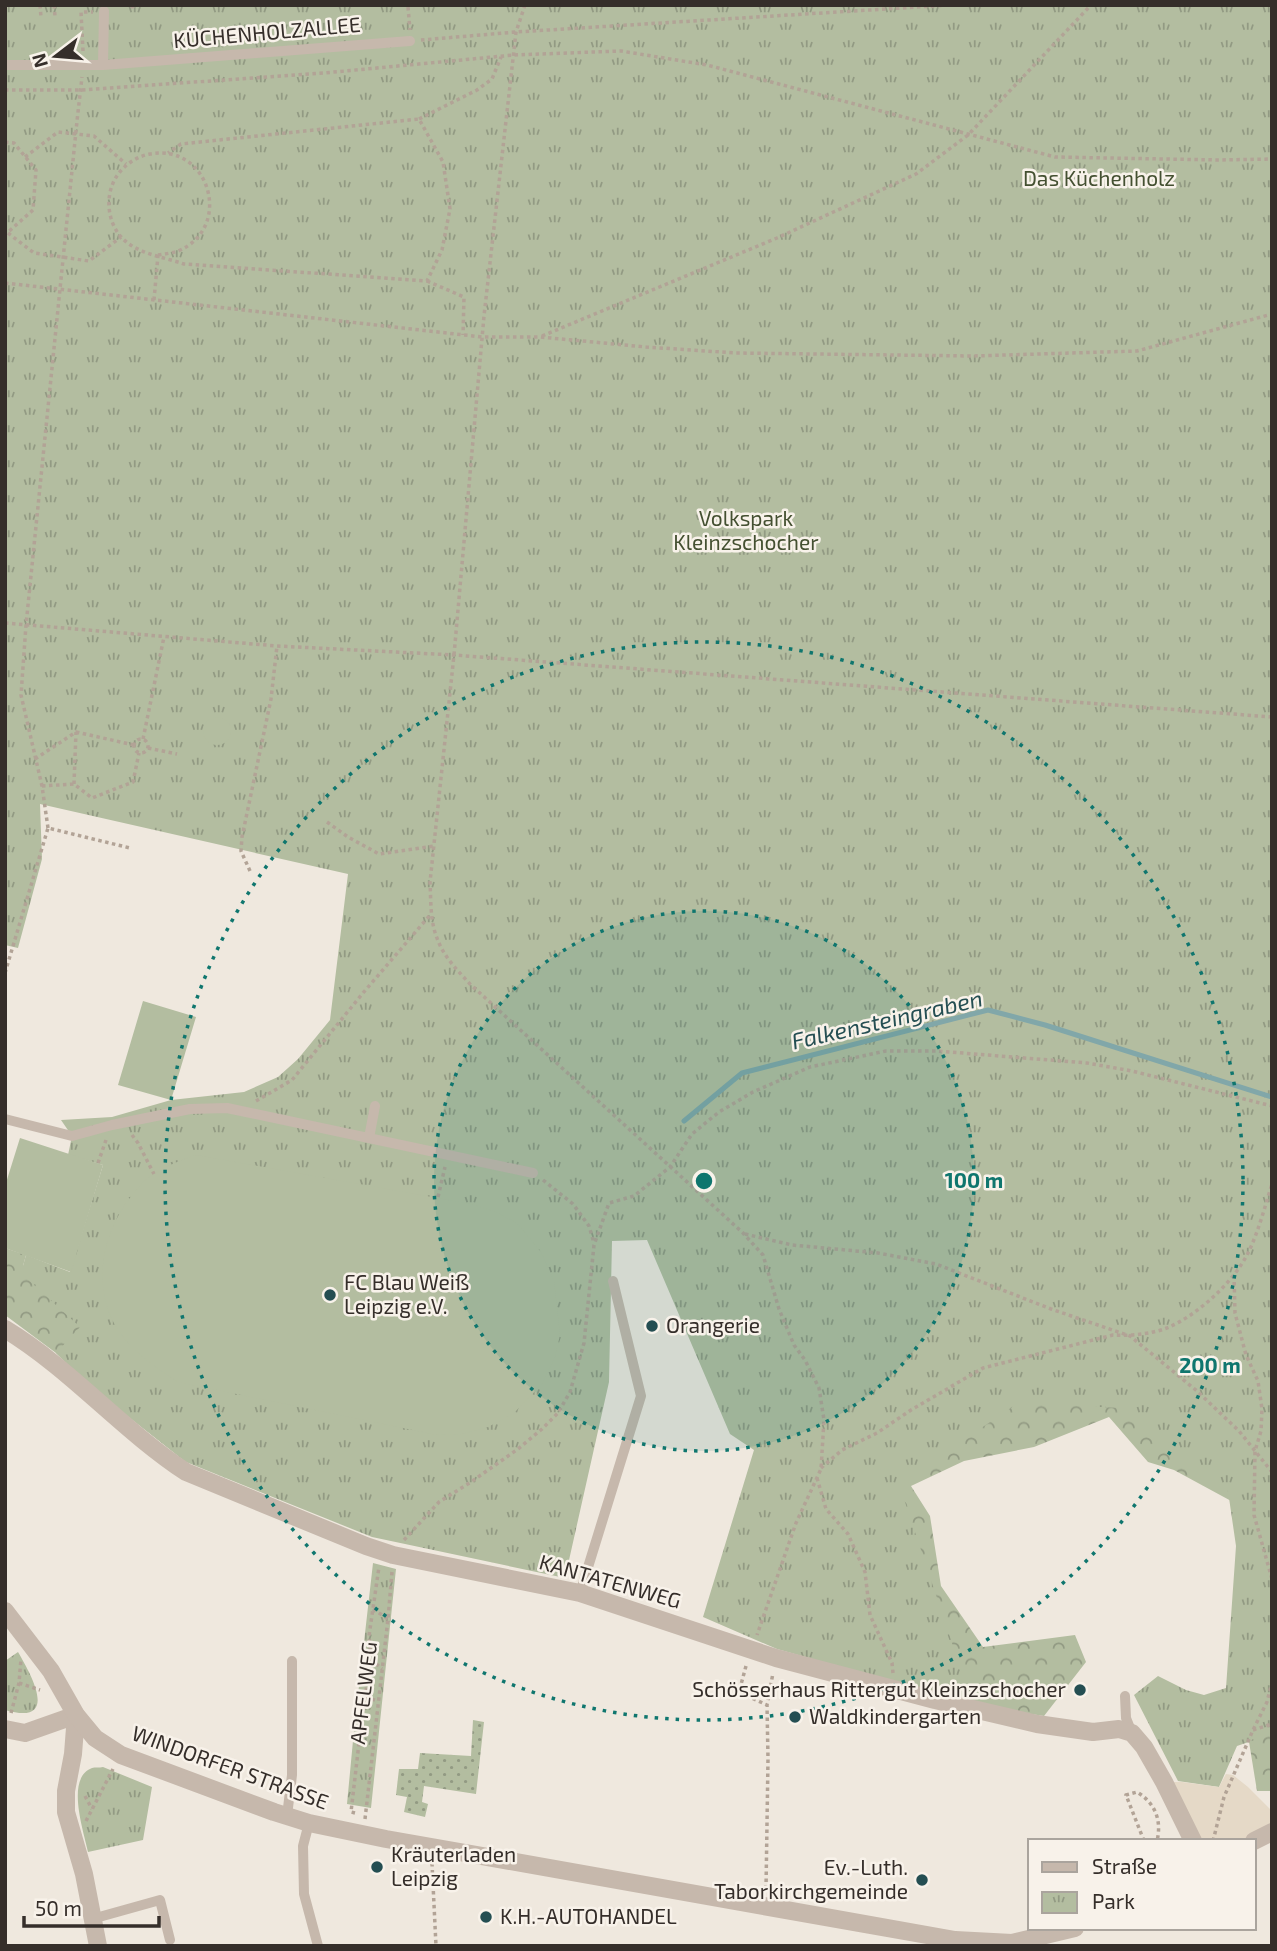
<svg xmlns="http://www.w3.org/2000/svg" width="1277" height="1951" viewBox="0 0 1277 1951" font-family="'Exo 2',sans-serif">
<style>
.grass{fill:url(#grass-dots)}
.forest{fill:url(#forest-crowns)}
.park{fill:url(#park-tufts)}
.garden{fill:#b3bda0}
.plaza{fill:#e5d9c7}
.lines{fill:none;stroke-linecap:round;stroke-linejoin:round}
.stream{stroke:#81a7a9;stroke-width:5}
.path{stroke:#b2a396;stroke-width:3.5;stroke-dasharray:3.5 3.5;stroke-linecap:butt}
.service{stroke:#c6b8ac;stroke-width:10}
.minor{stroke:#c6b8ac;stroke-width:18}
.tertiary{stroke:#c6b8ac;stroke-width:18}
.ring{fill:none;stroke:#0f766e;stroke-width:3.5;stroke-dasharray:3.5 7}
.poi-dot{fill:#244e52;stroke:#f8f2ea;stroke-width:2.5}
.labels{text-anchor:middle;stroke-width:5;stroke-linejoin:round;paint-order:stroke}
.street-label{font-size:21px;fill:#352e2a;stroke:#f8f2ea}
.park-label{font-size:21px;fill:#445031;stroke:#f8f2ea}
.poi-label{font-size:21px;fill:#352e2a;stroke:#f8f2ea;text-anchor:start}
.water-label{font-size:23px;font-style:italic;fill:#244e52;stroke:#f8f2ea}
.centre{fill:#0f766e;stroke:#f8f2ea;stroke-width:3.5}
.ring-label{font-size:21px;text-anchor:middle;font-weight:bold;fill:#0f766e;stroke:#f8f2ea;stroke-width:5;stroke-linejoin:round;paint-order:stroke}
</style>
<defs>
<pattern id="grass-dots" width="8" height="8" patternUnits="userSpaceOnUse" patternTransform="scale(1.75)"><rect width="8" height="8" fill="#b3bda0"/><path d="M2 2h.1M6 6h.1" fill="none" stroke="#929a83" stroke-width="1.8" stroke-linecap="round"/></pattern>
<pattern id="forest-crowns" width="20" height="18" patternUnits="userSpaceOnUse" patternTransform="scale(1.75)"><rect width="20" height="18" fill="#b3bda0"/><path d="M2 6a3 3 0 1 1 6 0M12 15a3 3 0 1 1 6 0" fill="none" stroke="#929a83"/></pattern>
<pattern id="park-tufts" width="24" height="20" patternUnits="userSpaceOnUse" patternTransform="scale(1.75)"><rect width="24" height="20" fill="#b3bda0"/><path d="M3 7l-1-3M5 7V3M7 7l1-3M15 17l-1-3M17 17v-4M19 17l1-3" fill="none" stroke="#929a83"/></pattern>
</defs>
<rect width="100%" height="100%" fill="#efe8de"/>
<!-- grass -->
<path class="grass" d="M473,1720l11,2 -8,72 -52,-8 -2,16 6,2 -3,13 -21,-5 3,-15 -11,-2 3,-26h19l2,-16 51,3z"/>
<!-- forest -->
<path class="forest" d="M5,1248l21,7 -3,11 37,13 126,183 -95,-75 -35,-34 -51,-38z
M1052,1373l185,76 -4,53 -59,-32 -26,-8 -39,-45 -75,30 -70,14 -53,25 19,30 11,70 42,61 92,-12 11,27 -42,54 -71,-11 -70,-23 -58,-226z
M1272,1687v104h-15l-13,-80z"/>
<!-- park -->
<path class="park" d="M5,5h1267v1729l-35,12 -18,41 -41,-6 -44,-86 24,-19 28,14 18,5 22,-7 10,-142 -8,-55 -106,-83 -104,-5 -119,81 64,192 1,26 -187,-53 -74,-32 51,-167 -24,-16 -83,-194 -35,1 -3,141 -44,196 -193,-41 -186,-75 -95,-75 -35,-34 24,-26 -59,-54 5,-18 44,17 33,-107 -35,-10 4,-19 -11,-16 51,-3 59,-17 73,-8 34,-15 20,-18 32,-39 18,-146 -308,-70 2,55 -24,89 -13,-3z
M373,1563l23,6 -25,239 -24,-4 7,-74z
M18,1652c14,24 42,74 -13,58v-49z
M103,1767l49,20 -9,53 -55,12c-4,-20 -23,-74 4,-84 3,-1 7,0 11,-1z"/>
<!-- garden -->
<path class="garden" d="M203 731a14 14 0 1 1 28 0a14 14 0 1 1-28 0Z
M143,1001l53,16 -25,83 -53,-15z
M20,1138l83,27 -32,107 -66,-24v-62z
M196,1155l275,49 25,8 21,11 24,29 13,29 6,54 -5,22 -13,27 -28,29 -26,14 -26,7 -25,1 -259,-53c-24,-16 -48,-31 -63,-57 -24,-42 -11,-96 18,-131 5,-5 9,-12 15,-16 14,-11 31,-17 48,-23z"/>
<!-- plaza -->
<path class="plaza" d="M1226,1774l7,1 15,12 24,24v21l-18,9h-61l-29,-59h18l37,5z"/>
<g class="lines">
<!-- stream -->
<path class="stream" d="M684,1121l58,-48 246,-63 57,15 227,72"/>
<!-- path -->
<path class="path" d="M40,5l1,12
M54,5l1,11
M132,5l1,4
M525,5l-9,27 -32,284 -30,339 -24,227c1,18 0,39 7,56 6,18 21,33 33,46l273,249 20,22 16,54 15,36 11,15 14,28 5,32 -3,49 -25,54 -39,112
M408,7l2,23
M421,40l95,-8 434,-27
M83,51l-2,-39h12
M5,90h76l243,-17 190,-18 107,-4 86,14 348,92 164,3 53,-1
M419,119l58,-29 15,-11 9,-22
M5,142l9,1 22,27 -3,40 -26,23
M25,157l33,-25 36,4 32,28
M8,233l26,20 55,8 32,-24
M158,255c7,-1 14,-2 20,-4 56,-23 32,-108 -28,-97 -12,2 -23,9 -31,19 -11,14 -13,34 -6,51 12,29 45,31 71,40l243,17 15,-31 8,-41 -7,-47 -24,-43 -238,25 -13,9
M427,281l37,16 -1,38
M5,283l477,54h58l106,10 90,6 237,3 164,-5 135,-37
M154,300l4,-45
M542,336l235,-98 139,-64 52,-39 123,-130
M5,623l272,23 177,9 818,62
M143,739l21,-102
M134 746a7 7 0 1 1 14 0a7 7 0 1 1-14 0Z
M148,748l29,6
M35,759l41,-27 58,13
M74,784l2,-52
M42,786l32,-2 18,14 41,-16 6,-29
M327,822l21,15 31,17 55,-8
M48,828l-6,-42 -21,-91 5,-70 51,-504 5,-44
M250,871l-9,-20 1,-14 29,-138 6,-53
M5,973l43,-145 82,20
M256,1101l36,-21 71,-87 68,-79
M132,1135l6,8 16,31
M98,1163l8,-23
M543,1180l30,24 16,22 5,17
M438,1197l7,-30
M745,1234l47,11 86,8 58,11 115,45 79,27 67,55 42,40 33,41
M1234,1275l1,38 11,42 12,26 4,28 -1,22 -6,20 -1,64 18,64
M821,1468l21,-18 35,-17 34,-23 72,-42 130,-33c18,1 38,-1 54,-7 31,-13 68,-47 82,-77 10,-21 16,-45 23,-67
M817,1478l9,31 22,25 17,38 5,43 22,48 1,10
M404,1540l35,-38 32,-20 47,-33 24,-20 16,-16 12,-21 14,-49 10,-98 15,-42 25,-7 36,-29 22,-33 27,-22 34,-20 57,-25 76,-16h51l150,12 45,8 140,35
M373,1609l15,10
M371,1659l11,10
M746,1666l-7,26 28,13
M19,1683l21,7
M365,1697l13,4
M11,1713l8,-30 2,-24
M1253,1730l19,-6
M85,1796l7,13
M355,1813l-4,-1 11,-95 9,-58 -2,-23 10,-69
M365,1819l23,-200 4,-47
M86,1821l27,-52
M1144,1841l-18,-46 11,-3c18,11 25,28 20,49
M1213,1841l11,-44 29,-67 14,-28 5,-20
M432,1863l4,83
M766,1889l2,-130 -1,-54 6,-32"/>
<!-- service -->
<path class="service" d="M5,65h98l307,-24
M103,65l1,-54
M5,1119l67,17 40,-11 78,-16 37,-1 306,65
M369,1138l6,-32
M580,1593l61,-197 -28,-115
M1125,1696l1,22 6,15
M287,1816l5,-41v-114
M309,1823l-6,23 1,48 14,52
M92,1919l68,-19 10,40"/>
<!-- minor -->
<path class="minor" d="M5,1329c66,40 117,101 181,143l180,74 27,9 187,38 196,65 159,42 102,24 56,8 26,-3 13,4 12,14 20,35 29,59
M5,1729l20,4 51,-18 -3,39 -7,37v21l18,62 14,72"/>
<!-- tertiary -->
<path class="tertiary" d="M5,1611l46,60 25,44 19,23 26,17 153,57 35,11 77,16 569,101 57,3 63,-15
M1254,1841l18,-9"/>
</g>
<!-- distance rings -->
<circle cx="704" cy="1181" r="270" fill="#0f766e" fill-opacity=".12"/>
<g class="ring">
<circle cx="704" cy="1181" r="270"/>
<circle cx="704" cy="1181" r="539"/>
</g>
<!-- markers -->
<g class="poi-dot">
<circle cx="330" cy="1295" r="7"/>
<circle cx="652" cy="1326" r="7"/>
<circle cx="1080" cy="1690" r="7"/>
<circle cx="795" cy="1717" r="7"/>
<circle cx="377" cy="1867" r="7"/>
<circle cx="922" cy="1880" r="7"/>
<circle cx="486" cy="1917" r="7"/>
</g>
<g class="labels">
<!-- street labels -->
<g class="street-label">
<text transform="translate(267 33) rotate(-5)" y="7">KÜCHENHOLZALLEE</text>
<text transform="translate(610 1582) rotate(16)" y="7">KANTATENWEG</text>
<text transform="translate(364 1693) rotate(-83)" y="7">APFELWEG</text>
<text transform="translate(230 1768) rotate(20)" y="7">WINDORFER STRASSE</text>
</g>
<!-- park labels -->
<g class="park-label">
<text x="1099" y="186">Das Küchenholz</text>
<text x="746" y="526">Volkspark<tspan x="746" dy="24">Kleinzschocher</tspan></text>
</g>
<!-- poi labels -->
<g class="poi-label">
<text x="344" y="1290">FC Blau Weiß<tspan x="344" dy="24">Leipzig e.V.</tspan></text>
<text x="666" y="1333">Orangerie</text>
<text x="1066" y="1697" text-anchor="end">Schösserhaus Rittergut Kleinzschocher</text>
<text x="809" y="1724">Waldkindergarten</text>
<text x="391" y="1862">Kräuterladen<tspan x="391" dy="24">Leipzig</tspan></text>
<text x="908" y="1875" text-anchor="end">Ev.-Luth.<tspan x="908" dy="24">Taborkirchgemeinde</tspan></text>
<text x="500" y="1924">K.H.-AUTOHANDEL</text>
</g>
<!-- water labels -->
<g class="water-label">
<text transform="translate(887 1020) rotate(-13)" y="8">Falkensteingraben</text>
</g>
</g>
<circle cx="704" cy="1181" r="10" class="centre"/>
<g class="ring-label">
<text x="974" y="1188">100 m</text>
<text x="1210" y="1373">200 m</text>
</g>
<!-- border -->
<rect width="1277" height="1951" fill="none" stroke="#352e2a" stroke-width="14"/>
<!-- legend -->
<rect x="1028" y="1839" width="228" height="91" fill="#f8f2ea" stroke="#aaa49d" stroke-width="2"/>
<rect x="1042" y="1862" width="35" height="10" fill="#c6b8ac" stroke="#aaa49d" stroke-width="2"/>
<text x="1092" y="1874" font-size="21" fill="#352e2a">Straße</text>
<rect x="1042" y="1892" width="35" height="21" fill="url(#park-tufts)" stroke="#aaa49d" stroke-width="2"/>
<text x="1092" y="1909" font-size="21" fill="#352e2a">Park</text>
<!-- north arrow -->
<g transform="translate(56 56) rotate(254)" stroke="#f8f2ea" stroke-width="5" paint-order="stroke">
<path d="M0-5L12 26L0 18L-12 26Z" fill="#352e2a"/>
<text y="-10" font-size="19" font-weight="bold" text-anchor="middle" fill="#352e2a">N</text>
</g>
<!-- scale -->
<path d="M24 1916v10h135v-10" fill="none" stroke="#352e2a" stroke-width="3.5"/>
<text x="35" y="1916" font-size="21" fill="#352e2a" stroke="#f8f2ea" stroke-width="5" paint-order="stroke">50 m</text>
</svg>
